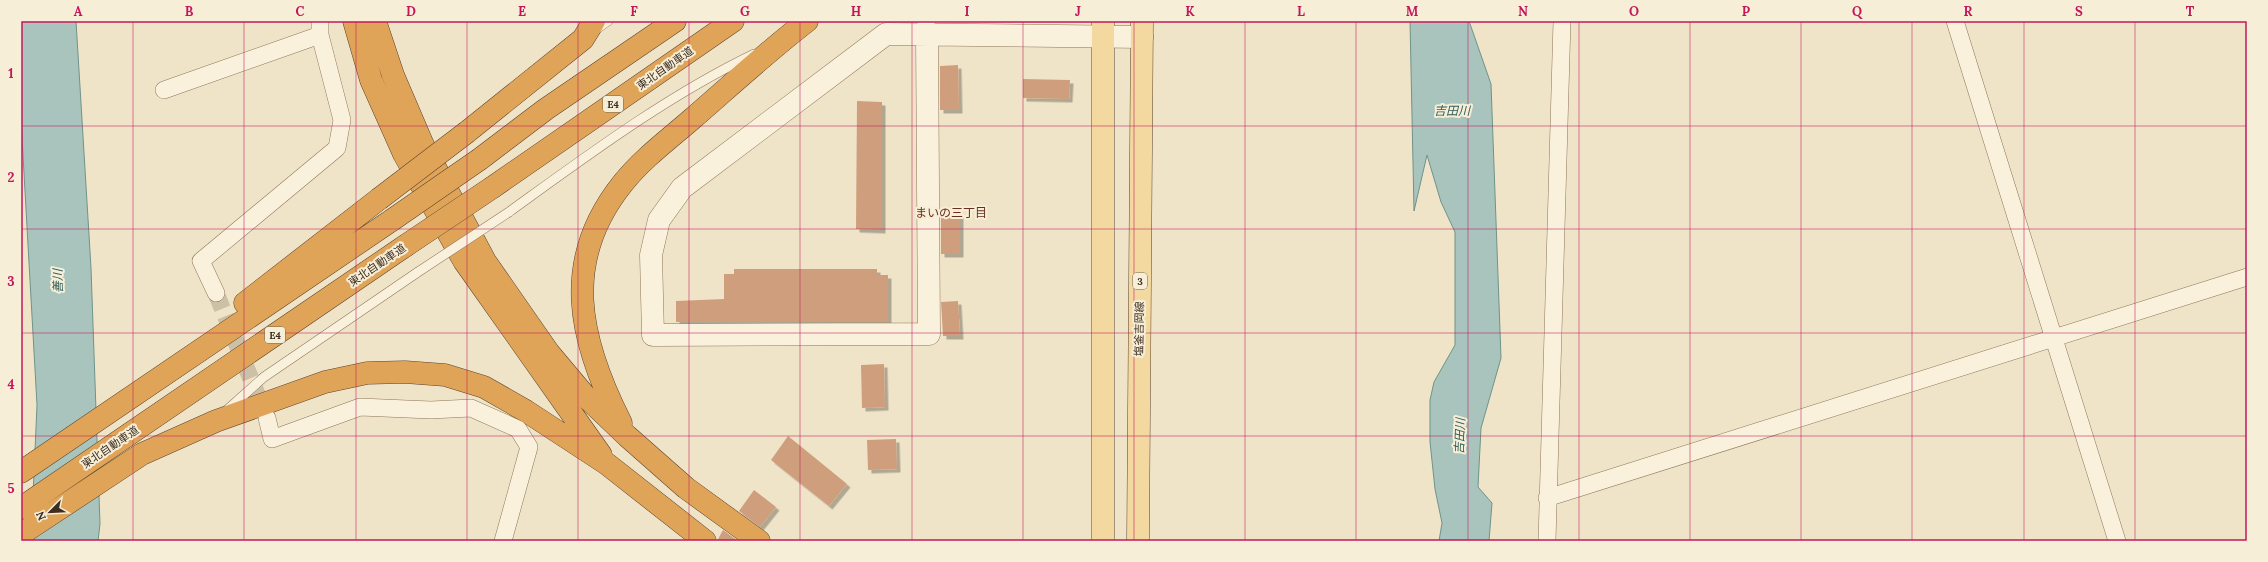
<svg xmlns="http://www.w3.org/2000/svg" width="2268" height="562" viewBox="0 0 2268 562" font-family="Lora,'Noto Sans JP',serif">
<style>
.water{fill:#a9c4bc;stroke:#6f938a}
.building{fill:#cf9f7d;filter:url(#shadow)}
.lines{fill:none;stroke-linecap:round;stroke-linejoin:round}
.minor-tunnel{stroke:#ccc0a6;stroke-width:17;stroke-dasharray:17 8;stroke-linecap:butt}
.service-casing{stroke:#8d765c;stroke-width:10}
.minor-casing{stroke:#8d765c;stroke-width:18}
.tertiary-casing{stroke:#8d765c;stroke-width:23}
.primary-casing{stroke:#5b4430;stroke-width:23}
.motorway-casing{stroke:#5b4430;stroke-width:23}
.service{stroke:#faf1dc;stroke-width:9}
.minor{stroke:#faf1dc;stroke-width:17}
.tertiary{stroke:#faf1dc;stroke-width:22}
.primary{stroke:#f3d9a0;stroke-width:22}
.motorway{stroke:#e0a458;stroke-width:22}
.service-bridge-casing{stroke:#8d765c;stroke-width:10;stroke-linecap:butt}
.motorway-bridge-casing{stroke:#5b4430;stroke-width:23;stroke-linecap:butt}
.service-bridge{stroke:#faf1dc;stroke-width:9}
.motorway-bridge{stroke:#e0a458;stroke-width:22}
.grid{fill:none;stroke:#c2185b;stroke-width:1;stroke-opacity:0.55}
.labels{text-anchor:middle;stroke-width:4;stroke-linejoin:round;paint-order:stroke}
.shield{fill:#f7eed8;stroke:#756857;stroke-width:1}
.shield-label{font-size:10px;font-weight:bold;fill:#3d2e20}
.street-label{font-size:11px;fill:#3d2e20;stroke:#f7eed8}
.water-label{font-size:12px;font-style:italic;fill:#2f5d5a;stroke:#f7eed8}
.neighbourhood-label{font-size:12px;fill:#6b2e1e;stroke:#f7eed8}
.neatline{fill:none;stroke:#c2185b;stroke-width:1.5}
.grid-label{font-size:13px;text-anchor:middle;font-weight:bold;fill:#c2185b}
</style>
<defs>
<filter id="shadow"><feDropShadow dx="3.5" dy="3.5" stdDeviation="0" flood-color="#0004"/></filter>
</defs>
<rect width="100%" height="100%" fill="#f0e4c8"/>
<!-- water -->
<path class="water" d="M21,21h55l15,247 9,256 -2,17h-67l6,-136 -16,-285z
M1410,21h59l22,63 10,274 -20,70 -3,59 14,16 -3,38h-50l3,-18 -7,-34 -5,-47v-42l4,-18 21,-37v-113l-14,-30 -14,-47 -13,56z"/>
<!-- building -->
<path class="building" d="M958,65l1,45h-19v-44z
M1023,79l47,1 -1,19 -46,-1z
M857,101l25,1v128l-26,-1z
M941,214h19v40h-19z
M734,269h143v6h11v47h-212v-21l48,-2v-25h10z
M958,301l2,35h-17l-2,-34z
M884,364l1,43 -23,1 -1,-43z
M788,436l59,48 -18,22 -58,-46z
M896,439l1,30 -29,1 -1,-30z
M754,490l22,17 -16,20 -21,-16z
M723,530l15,11h-21z"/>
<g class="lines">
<!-- minor-tunnel -->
<path class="minor-tunnel" d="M216,293l50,123"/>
<defs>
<path id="service" d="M595,30l13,-9
M509,212c79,-57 158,-116 245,-158
M228,409l36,-32 154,-105"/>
<path id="minor" d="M926,21l1,14
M1955,21l162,520
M164,90l156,-55
M216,293l-15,-32 136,-113 5,-28 -22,-85v-14
M267,418l5,21 88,-32 71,3 40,-2 47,21 11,18 -26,94
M1547,498l700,-221
M1547,541l15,-520"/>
<path id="tertiary" d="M927,35l2,299 -276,1 -2,-80 8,-35 23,-32 204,-154 256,3"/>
<path id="primary" d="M1103,21v520
M1138,541l4,-520"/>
<path id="motorway" d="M354,21l17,59 33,74 60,107 137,194
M375,21l18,54 30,70 62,116 64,92 37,44 41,39 59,52 73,53
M467,132l116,-93 11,-18
M480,159l66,-50 129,-88
M493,187l240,-166
M245,303l134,-104
M621,423c-42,-83 -61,-162 2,-240 19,-24 46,-44 69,-64 38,-33 75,-67 115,-98
M21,472l371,-252
M21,508l384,-262
M21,534l121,-80 74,-33 109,-39 42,-9 38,-1 40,3 39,12 42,24 81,53 98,77"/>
</defs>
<!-- service casing -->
<use href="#service" class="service-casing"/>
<!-- minor casing -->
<use href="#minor" class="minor-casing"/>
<!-- tertiary casing -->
<use href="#tertiary" class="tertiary-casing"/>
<!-- primary casing -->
<use href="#primary" class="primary-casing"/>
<!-- motorway casing -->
<use href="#motorway" class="motorway-casing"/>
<!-- service -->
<use href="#service" class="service"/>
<!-- minor -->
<use href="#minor" class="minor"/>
<!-- tertiary -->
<use href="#tertiary" class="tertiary"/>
<!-- primary -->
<use href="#primary" class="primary"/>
<!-- motorway -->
<use href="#motorway" class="motorway"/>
<defs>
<path id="service-bridge" d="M418,272l91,-60"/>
<path id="motorway-bridge" d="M379,199l88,-67
M392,220l88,-61
M405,246l88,-59"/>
</defs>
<!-- service-bridge casing -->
<use href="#service-bridge" class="service-bridge-casing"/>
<!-- motorway-bridge casing -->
<use href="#motorway-bridge" class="motorway-bridge-casing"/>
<!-- service-bridge -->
<use href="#service-bridge" class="service-bridge"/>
<!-- motorway-bridge -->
<use href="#motorway-bridge" class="motorway-bridge"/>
</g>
<!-- grid -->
<path class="grid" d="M133,21v520M244,21v520M356,21v520M467,21v520M578,21v520M689,21v520M800,21v520M912,21v520M1023,21v520M1134,21v520M1245,21v520M1356,21v520M1468,21v520M1579,21v520M1690,21v520M1801,21v520M1912,21v520M2024,21v520M2135,21v520M21,126h2226M21,229h2226M21,333h2226M21,436h2226"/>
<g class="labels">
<!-- shield labels -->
<g class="shield">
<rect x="603" y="96" width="20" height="16" rx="3"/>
<rect x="1133" y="273" width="14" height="16" rx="3"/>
<rect x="265" y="327" width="20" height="16" rx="3"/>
</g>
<g class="shield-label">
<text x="613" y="108">E4</text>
<text x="1140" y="285">3</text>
<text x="275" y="339">E4</text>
</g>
<!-- street labels -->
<g class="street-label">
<text transform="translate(665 68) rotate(-35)" y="4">東北自動車道</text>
<text transform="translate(377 265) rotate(-34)" y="4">東北自動車道</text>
<text transform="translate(1139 329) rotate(-89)" y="4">塩釜吉岡線</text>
<text transform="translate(110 447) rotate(-34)" y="4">東北自動車道</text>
</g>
<!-- water labels -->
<g class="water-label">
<text x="1452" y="115">吉田川</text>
<text transform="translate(58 281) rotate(-91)" y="4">善川</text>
<text transform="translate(1460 436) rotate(-88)" y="4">吉田川</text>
</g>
<!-- neighbourhood labels -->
<g class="neighbourhood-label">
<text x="951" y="217">まいの三丁目</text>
</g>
</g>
<!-- border -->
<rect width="2268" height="562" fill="none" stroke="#f7eed8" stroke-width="44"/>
<!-- north arrow -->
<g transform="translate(50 512) rotate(246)" stroke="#f7eed8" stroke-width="3" paint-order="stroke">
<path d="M0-3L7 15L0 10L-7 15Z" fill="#3d2e20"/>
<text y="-6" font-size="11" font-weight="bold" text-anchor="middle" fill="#3d2e20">N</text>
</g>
<rect x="22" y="22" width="2224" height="518" class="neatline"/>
<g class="grid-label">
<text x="78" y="16">A</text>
<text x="189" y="16">B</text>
<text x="300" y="16">C</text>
<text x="411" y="16">D</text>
<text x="522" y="16">E</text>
<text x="634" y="16">F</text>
<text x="745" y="16">G</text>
<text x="856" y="16">H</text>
<text x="967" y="16">I</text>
<text x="1078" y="16">J</text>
<text x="1190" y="16">K</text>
<text x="1301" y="16">L</text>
<text x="1412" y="16">M</text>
<text x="1523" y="16">N</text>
<text x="1634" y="16">O</text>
<text x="1746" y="16">P</text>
<text x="1857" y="16">Q</text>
<text x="1968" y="16">R</text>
<text x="2079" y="16">S</text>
<text x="2190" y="16">T</text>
<text x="11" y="78">1</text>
<text x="11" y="182">2</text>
<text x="11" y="286">3</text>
<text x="11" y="389">4</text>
<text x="11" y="493">5</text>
</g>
</svg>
